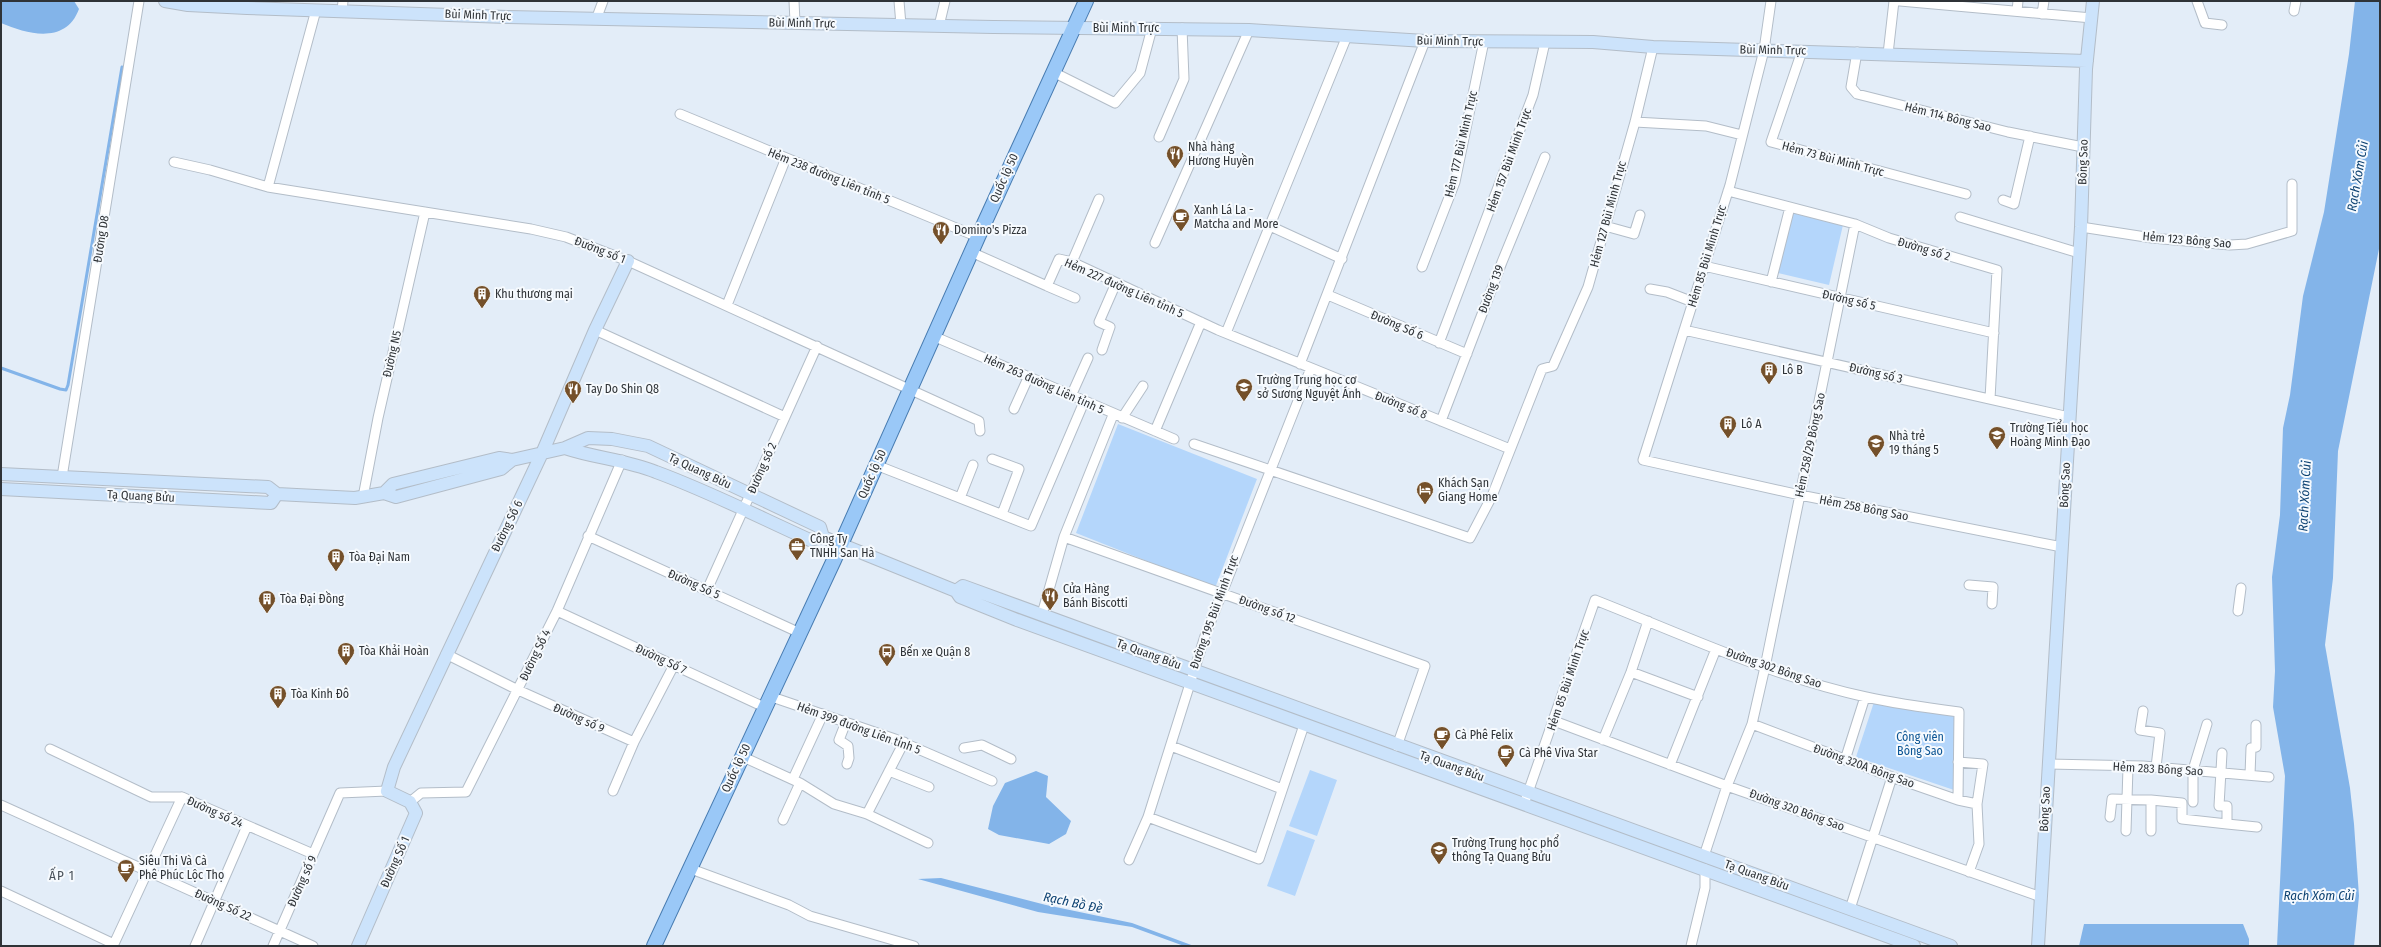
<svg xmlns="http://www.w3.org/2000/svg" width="2381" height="947" viewBox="0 0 2381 947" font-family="'Fira Sans Condensed',sans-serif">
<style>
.green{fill:#b4d6fb}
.water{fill:#83b4e9}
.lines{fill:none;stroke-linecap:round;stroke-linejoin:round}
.stream{stroke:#83b4e9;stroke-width:3}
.street-casing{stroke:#b3bdc8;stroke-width:11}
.secondary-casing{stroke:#b3bdc8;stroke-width:14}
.primary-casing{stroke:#487cb1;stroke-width:16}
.street{stroke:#fff;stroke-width:9}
.secondary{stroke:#cce3fb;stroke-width:12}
.primary{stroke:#9ac8f7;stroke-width:14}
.labels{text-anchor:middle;stroke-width:4;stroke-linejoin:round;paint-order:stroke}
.street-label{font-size:12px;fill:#2f3337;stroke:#f6fafe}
.poi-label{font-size:12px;fill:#2f3337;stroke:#f6fafe;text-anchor:start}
.park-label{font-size:12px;fill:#0c5594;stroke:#f6fafe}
.water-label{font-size:13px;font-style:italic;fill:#0d4272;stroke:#f6fafe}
.neighbourhood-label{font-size:13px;letter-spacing:1px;fill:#485059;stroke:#f6fafe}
</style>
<rect width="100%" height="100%" fill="#e3edf8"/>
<!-- green -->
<path class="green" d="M1792,213l51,12 -14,60 -51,-12z
M1118,424l139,55 -42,109 -139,-55z
M1874,702l83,15 -3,73 -98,-33z
M1310,770l27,10 -20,56 -28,-10z
M1287,830l28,10 -20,56 -28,-10z"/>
<!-- water -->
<path class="water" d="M1,1h73l5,8c-13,35 -50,26 -78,14z
M2355,1h25v243l-42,207 -5,127 -8,67 25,143 4,36 5,72 -5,50h-77l8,-170 -12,-69 2,-36 -3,-94 8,-62 3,-87 7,-33 13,-99 21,-84 25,-158z
M1036,771l12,5 -2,21 25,24 -5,13 -17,10 -50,-9 -11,-6 5,-23 12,-23z
M941,878l105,27 86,18 62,23h-10l-52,-19 -94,-15 -120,-33z
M2084,924h159l6,15v7h-170z"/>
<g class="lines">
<!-- stream -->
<path class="stream" d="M1,368l59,21 6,1 2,-5 54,-318"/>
<defs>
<path id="street" d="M794,1l1,21
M899,1l2,24
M1771,1l-7,49 -34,135 -87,275 157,35 262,52
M1900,1l192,17
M2197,1l8,22 17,2
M342,11l1,-10
M2017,11l1,-10
M2294,11l2,-10
M2042,14l2,-13
M597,17l6,-16
M939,26l6,-25
M1802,51l-31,91 195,52
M1857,52l-6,35 6,7 151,38 75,15
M1888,54l6,-53
M1053,72l62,31 25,-30 12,-45
M680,114l298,123
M1635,122l71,4 36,9
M1159,137l25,-58 -2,-51
M174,162l36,8 58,17 263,42 35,8 62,24 351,160 1,10
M268,187l48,-177
M1728,191l127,33 34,14 108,32 -7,129
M2003,200l11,4 16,-68
M1960,217l119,36
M1270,226l72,33
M1605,226l29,8 6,-19
M2081,227l71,11 78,7 17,-1 45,-13v-47
M1155,243l94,-213
M971,252l76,34 12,-27 13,3 146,68 292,119
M1072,262l27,-63
M1704,266l290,67
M1422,267l33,-85 29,-141
M1771,282l19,-75
M1047,286l28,12
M1650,289l17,3 26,10
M1328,295l139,59
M727,305l59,-147
M595,330l190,87
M1684,330l385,87
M1226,333l121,-297
M933,336l241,103
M1439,343l94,-248 12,-53
M1102,350l8,-23 -11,-5 17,-39
M1300,364l125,-323
M1071,396l17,-38
M1014,409l14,-31
M1122,418l21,-32
M1441,421l61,-159 43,-105
M1155,431l46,-109
M1194,444l276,94 22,-42 50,-127 11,-3 35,-79 47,-165 18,-75
M992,459l27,10 -17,45
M876,465l155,61 53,-124
M62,477l77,-476
M363,497l15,-79 47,-206
M960,498l13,-33
M588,536l212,97
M1064,537l361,129 -28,80
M1969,585l24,2 -1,17
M707,590l110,-244
M557,611l207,96
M2238,611l3,-23
M1042,614l22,-77 49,-122
M446,654l72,36 116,52 40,-77
M1631,672l67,25
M769,696l126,43 97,42
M2143,711l-3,19 20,3 -4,34
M1554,721l173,65 314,111
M846,722l-7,18 9,6 1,12 -2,6
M1752,724l140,53 66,23 19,4
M1603,740l28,-68 17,-51
M1171,746l111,43
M964,748l18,-3 29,14
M50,749l101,48h31l131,57
M741,756l59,27 34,21 33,10 61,29
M1845,760l20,-63
M1958,762l25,2 -6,40 2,40 -10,28
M2048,764l95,2 126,11
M1670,765l46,-116
M889,771l40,16
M2250,775l1,-27 5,-1v-22
M793,779l30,-65
M613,791l21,-49
M2151,800l31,3v16l45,5v-18h-8l3,-53
M410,802l11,-9 45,-1 91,-181 65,-151
M2193,802v-32l14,-46
M1524,804l71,-204c89,35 178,77 271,97 31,7 62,11 93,15l-1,88
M1,805l312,141
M867,814l37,-72
M1148,817l111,42 45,-134
M2110,817l2,-18 39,1v31
M783,820l17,-37
M2227,824l30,3
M2126,831l2,-64
M1704,856l23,-70 25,-62 13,-57 90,-443
M1129,860l19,-43 57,-181 106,-268
M691,869l98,36 21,11 104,30
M1,891l113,53
M1850,909l42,-132
M113,946l69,-149
M195,946l52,-120
M273,946l67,-153 47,-2
M1691,946l14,-58v-19"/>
<path id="secondary" d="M165,1l23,4 59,3 260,9 486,10 256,3 176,11 168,1 60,5 434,14
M565,448c30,10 61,12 91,24 52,19 103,45 154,68l13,-3 17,7 116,47 4,6 57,23 897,326
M1,474l267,13 9,7 78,4 29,-5 9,-9 106,-26 13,2
M1,489l270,14 6,-9
M384,493l12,4 105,-28 11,-9 53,-12 23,-10 24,1 36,7 172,81 3,10
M956,591l7,-5 988,360
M358,946l58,-133 -6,-11 -23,-11 7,-24 149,-316 52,-121 33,-69
M2038,946l43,-719 5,-158 7,-68"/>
<path id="primary" d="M654,946l180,-386 144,-323 108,-236"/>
</defs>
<!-- street casing -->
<use href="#street" class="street-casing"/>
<!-- secondary casing -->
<use href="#secondary" class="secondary-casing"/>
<!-- primary casing -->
<use href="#primary" class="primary-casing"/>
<!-- street -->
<use href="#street" class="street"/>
<!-- secondary -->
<use href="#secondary" class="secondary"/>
<!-- primary -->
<use href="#primary" class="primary"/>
</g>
<!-- icons -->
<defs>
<symbol id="restaurant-pin" viewBox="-11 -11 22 30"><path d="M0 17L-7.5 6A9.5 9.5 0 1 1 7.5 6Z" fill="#74502a" stroke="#f6fafe"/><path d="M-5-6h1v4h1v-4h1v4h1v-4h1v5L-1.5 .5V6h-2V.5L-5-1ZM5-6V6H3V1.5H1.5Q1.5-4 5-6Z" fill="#fff"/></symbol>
<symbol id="cafe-pin" viewBox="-11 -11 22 30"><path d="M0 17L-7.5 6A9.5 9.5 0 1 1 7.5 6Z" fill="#74502a" stroke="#f6fafe"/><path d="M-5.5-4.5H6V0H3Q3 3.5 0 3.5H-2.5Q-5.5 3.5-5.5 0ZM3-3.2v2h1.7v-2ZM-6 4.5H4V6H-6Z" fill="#fff"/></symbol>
<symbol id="building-pin" viewBox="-11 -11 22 30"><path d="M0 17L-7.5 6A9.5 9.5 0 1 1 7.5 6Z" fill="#74502a" stroke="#f6fafe"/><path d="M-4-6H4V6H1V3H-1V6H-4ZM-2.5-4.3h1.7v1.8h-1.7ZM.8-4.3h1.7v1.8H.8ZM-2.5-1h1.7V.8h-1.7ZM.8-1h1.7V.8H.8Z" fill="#fff"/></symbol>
<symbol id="school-pin" viewBox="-11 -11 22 30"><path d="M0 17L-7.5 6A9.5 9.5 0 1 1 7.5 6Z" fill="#74502a" stroke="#f6fafe"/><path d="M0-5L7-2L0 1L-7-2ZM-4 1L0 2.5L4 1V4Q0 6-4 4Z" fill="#fff"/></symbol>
<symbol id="hotel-pin" viewBox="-11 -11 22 30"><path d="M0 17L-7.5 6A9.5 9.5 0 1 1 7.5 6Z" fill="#74502a" stroke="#f6fafe"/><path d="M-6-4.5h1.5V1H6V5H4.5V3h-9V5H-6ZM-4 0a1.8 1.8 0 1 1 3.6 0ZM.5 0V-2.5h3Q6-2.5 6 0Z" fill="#fff"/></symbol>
<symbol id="office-pin" viewBox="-11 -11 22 30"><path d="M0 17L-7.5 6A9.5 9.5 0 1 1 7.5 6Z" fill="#74502a" stroke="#f6fafe"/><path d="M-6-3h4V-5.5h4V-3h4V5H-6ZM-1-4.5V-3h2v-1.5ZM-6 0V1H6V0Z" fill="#fff"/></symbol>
<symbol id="bus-pin" viewBox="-11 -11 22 30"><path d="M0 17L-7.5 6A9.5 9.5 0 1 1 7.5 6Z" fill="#74502a" stroke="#f6fafe"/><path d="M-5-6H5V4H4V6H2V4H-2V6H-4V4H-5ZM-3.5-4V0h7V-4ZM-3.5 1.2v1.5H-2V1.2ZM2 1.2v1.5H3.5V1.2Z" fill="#fff"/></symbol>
</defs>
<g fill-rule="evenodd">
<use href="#restaurant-pin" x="1165" y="144" width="20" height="27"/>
<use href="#cafe-pin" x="1171" y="207" width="20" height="27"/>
<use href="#restaurant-pin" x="931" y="220" width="20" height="27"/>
<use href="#building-pin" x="472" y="284" width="20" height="27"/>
<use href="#building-pin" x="1759" y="360" width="20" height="27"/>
<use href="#school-pin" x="1234" y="377" width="20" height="27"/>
<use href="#restaurant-pin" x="563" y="379" width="20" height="27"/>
<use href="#building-pin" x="1718" y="414" width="20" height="27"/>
<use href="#school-pin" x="1987" y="425" width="20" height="27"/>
<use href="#school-pin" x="1866" y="433" width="20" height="27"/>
<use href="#hotel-pin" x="1415" y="480" width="20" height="27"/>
<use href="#office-pin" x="787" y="536" width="20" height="27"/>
<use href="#building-pin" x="326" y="547" width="20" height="27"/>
<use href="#restaurant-pin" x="1040" y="586" width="20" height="27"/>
<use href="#building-pin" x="257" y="589" width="20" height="27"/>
<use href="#building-pin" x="336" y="641" width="20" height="27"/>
<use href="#bus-pin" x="877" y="642" width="20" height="27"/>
<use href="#building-pin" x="268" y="684" width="20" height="27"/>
<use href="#cafe-pin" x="1432" y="725" width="20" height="27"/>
<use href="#cafe-pin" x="1496" y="743" width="20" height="27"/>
<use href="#school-pin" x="1429" y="840" width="20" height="27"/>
<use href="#cafe-pin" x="116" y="858" width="20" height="27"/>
</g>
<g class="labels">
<!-- street labels -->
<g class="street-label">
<text transform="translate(478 15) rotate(2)" y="4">Bùi Minh Trực</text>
<text transform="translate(802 23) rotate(1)" y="4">Bùi Minh Trực</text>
<text x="1126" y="32">Bùi Minh Trực</text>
<text transform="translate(1450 41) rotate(1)" y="4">Bùi Minh Trực</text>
<text transform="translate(1773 50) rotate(1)" y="4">Bùi Minh Trực</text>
<text transform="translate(1948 117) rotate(14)" y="4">Hẻm 114 Bông Sao</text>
<text transform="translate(1461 144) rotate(-77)" y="4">Hẻm 177 Bùi Minh Trực</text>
<text transform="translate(1833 159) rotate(15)" y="4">Hẻm 73 Bùi Minh Trực</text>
<text transform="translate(1509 160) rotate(-70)" y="4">Hẻm 157 Bùi Minh Trực</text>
<text transform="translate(2083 162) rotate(-88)" y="4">Bông Sao</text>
<text transform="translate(829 176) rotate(22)" y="4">Hẻm 238 đường Liên tỉnh 5</text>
<text transform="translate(1004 178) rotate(-66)" y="4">Quốc lộ 50</text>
<text transform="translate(1608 214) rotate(-75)" y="4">Hẻm 127 Bùi Minh Trực</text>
<text transform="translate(101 239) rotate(-81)" y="4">Đường D8</text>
<text transform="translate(2187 240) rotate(5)" y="4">Hẻm 123 Bông Sao</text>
<text transform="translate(1924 249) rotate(17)" y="4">Đường số 2</text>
<text transform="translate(600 250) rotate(21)" y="4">Đường số 1</text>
<text transform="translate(1707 256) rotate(-73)" y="4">Hẻm 85 Bùi Minh Trực</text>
<text transform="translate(1124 288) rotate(24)" y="4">Hẻm 227 đường Liên tỉnh 5</text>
<text transform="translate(1491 289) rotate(-69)" y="4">Đường 139</text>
<text transform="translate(1849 300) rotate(13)" y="4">Đường số 5</text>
<text transform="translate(1397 325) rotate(23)" y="4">Đường Số 6</text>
<text transform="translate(392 354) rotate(-77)" y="4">Đường N5</text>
<text transform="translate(1876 373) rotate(13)" y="4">Đường số 3</text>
<text transform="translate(1044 384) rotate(24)" y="4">Hẻm 263 đường Liên tỉnh 5</text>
<text transform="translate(1401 405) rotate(22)" y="4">Đường số 8</text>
<text transform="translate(1810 445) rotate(-78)" y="4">Hẻm 258/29 Bông Sao</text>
<text transform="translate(762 468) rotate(-66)" y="4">Đường số 2</text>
<text transform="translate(700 471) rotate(25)" y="4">Tạ Quang Bửu</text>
<text transform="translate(872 474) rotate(-66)" y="4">Quốc lộ 50</text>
<text transform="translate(2065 485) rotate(-87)" y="4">Bông Sao</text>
<text transform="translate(141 496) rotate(3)" y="4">Tạ Quang Bửu</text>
<text transform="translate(1864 508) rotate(11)" y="4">Hẻm 258 Bông Sao</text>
<text transform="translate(507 526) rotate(-64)" y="4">Đường Số 6</text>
<text transform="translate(694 584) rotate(24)" y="4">Đường Số 5</text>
<text transform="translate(1267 609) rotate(20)" y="4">Đường số 12</text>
<text transform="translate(1214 612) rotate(-70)" y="4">Đường 195 Bùi Minh Trực</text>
<text transform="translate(1149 654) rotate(20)" y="4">Tạ Quang Bửu</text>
<text transform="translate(535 655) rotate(-64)" y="4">Đường Số 4</text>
<text transform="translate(661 659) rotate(25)" y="4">Đường Số 7</text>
<text transform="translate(1774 668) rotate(19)" y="4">Đường 302 Bông Sao</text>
<text transform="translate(1568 680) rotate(-71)" y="4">Hẻm 85 Bùi Minh Trực</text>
<text transform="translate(579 718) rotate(24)" y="4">Đường số 9</text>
<text transform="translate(859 728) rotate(20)" y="4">Hẻm 399 đường Liên tỉnh 5</text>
<text transform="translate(1452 766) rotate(20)" y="4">Tạ Quang Bửu</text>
<text transform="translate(1864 766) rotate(20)" y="4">Đường 320A Bông Sao</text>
<text transform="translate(736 768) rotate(-65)" y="4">Quốc lộ 50</text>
<text transform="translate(2158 769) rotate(3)" y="4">Hẻm 283 Bông Sao</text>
<text transform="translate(2045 809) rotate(-87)" y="4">Bông Sao</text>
<text transform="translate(1797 810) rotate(20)" y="4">Đường 320 Bông Sao</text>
<text transform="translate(215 812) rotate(24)" y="4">Đường số 24</text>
<text transform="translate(395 862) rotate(-66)" y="4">Đường Số 1</text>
<text transform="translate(1757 875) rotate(20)" y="4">Tạ Quang Bửu</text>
<text transform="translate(302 881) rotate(-66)" y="4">Đường số 9</text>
<text transform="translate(223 905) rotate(24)" y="4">Đường Số 22</text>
</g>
<!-- poi labels -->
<g class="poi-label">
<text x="1188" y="151">Nhà hàng<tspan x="1188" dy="14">Hương Huyền</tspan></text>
<text x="1194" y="214">Xanh Lá La -<tspan x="1194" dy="14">Matcha and More</tspan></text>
<text x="954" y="234">Domino's Pizza</text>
<text x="495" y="298">Khu thương mại</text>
<text x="1782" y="374">Lô B</text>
<text x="1257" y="384">Trường Trung học cơ<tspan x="1257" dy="14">sở Sương Nguyệt Ánh</tspan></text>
<text x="586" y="393">Tay Do Shin Q8</text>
<text x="1741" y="428">Lô A</text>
<text x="2010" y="432">Trường Tiểu học<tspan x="2010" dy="14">Hoàng Minh Đạo</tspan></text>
<text x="1889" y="440">Nhà trẻ<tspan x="1889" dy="14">19 tháng 5</tspan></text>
<text x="1438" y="487">Khách Sạn<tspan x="1438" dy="14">Giang Home</tspan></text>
<text x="810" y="543">Công Ty<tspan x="810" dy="14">TNHH San Hà</tspan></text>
<text x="349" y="561">Tòa Đại Nam</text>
<text x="1063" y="593">Cửa Hàng<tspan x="1063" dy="14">Bánh Biscotti</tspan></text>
<text x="280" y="603">Tòa Đại Đồng</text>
<text x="359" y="655">Tòa Khải Hoàn</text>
<text x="900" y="656">Bến xe Quận 8</text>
<text x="291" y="698">Tòa Kinh Đô</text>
<text x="1455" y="739">Cà Phê Felix</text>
<text x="1519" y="757">Cà Phê Viva Star</text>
<text x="1452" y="847">Trường Trung học phổ<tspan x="1452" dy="14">thông Tạ Quang Bửu</tspan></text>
<text x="139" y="865">Siêu Thị Và Cà<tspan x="139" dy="14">Phê Phúc Lộc Thọ</tspan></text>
</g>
<!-- park labels -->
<g class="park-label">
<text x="1920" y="741">Công viên<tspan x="1920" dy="14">Bông Sao</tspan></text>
</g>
<!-- water labels -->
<g class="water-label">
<text transform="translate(2357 176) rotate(-80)" y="5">Rạch Xóm Củi</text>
<text transform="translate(2304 496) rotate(-87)" y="5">Rạch Xóm Củi</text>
<text x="2319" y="900">Rạch Xóm Củi</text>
<text transform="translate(1073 902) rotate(12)" y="5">Rạch Bồ Đề</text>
</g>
<!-- neighbourhood labels -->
<g class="neighbourhood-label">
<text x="62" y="880">ẤP 1</text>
</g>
</g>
<!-- border -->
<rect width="2381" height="947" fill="none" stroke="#2f3337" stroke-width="4"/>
</svg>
